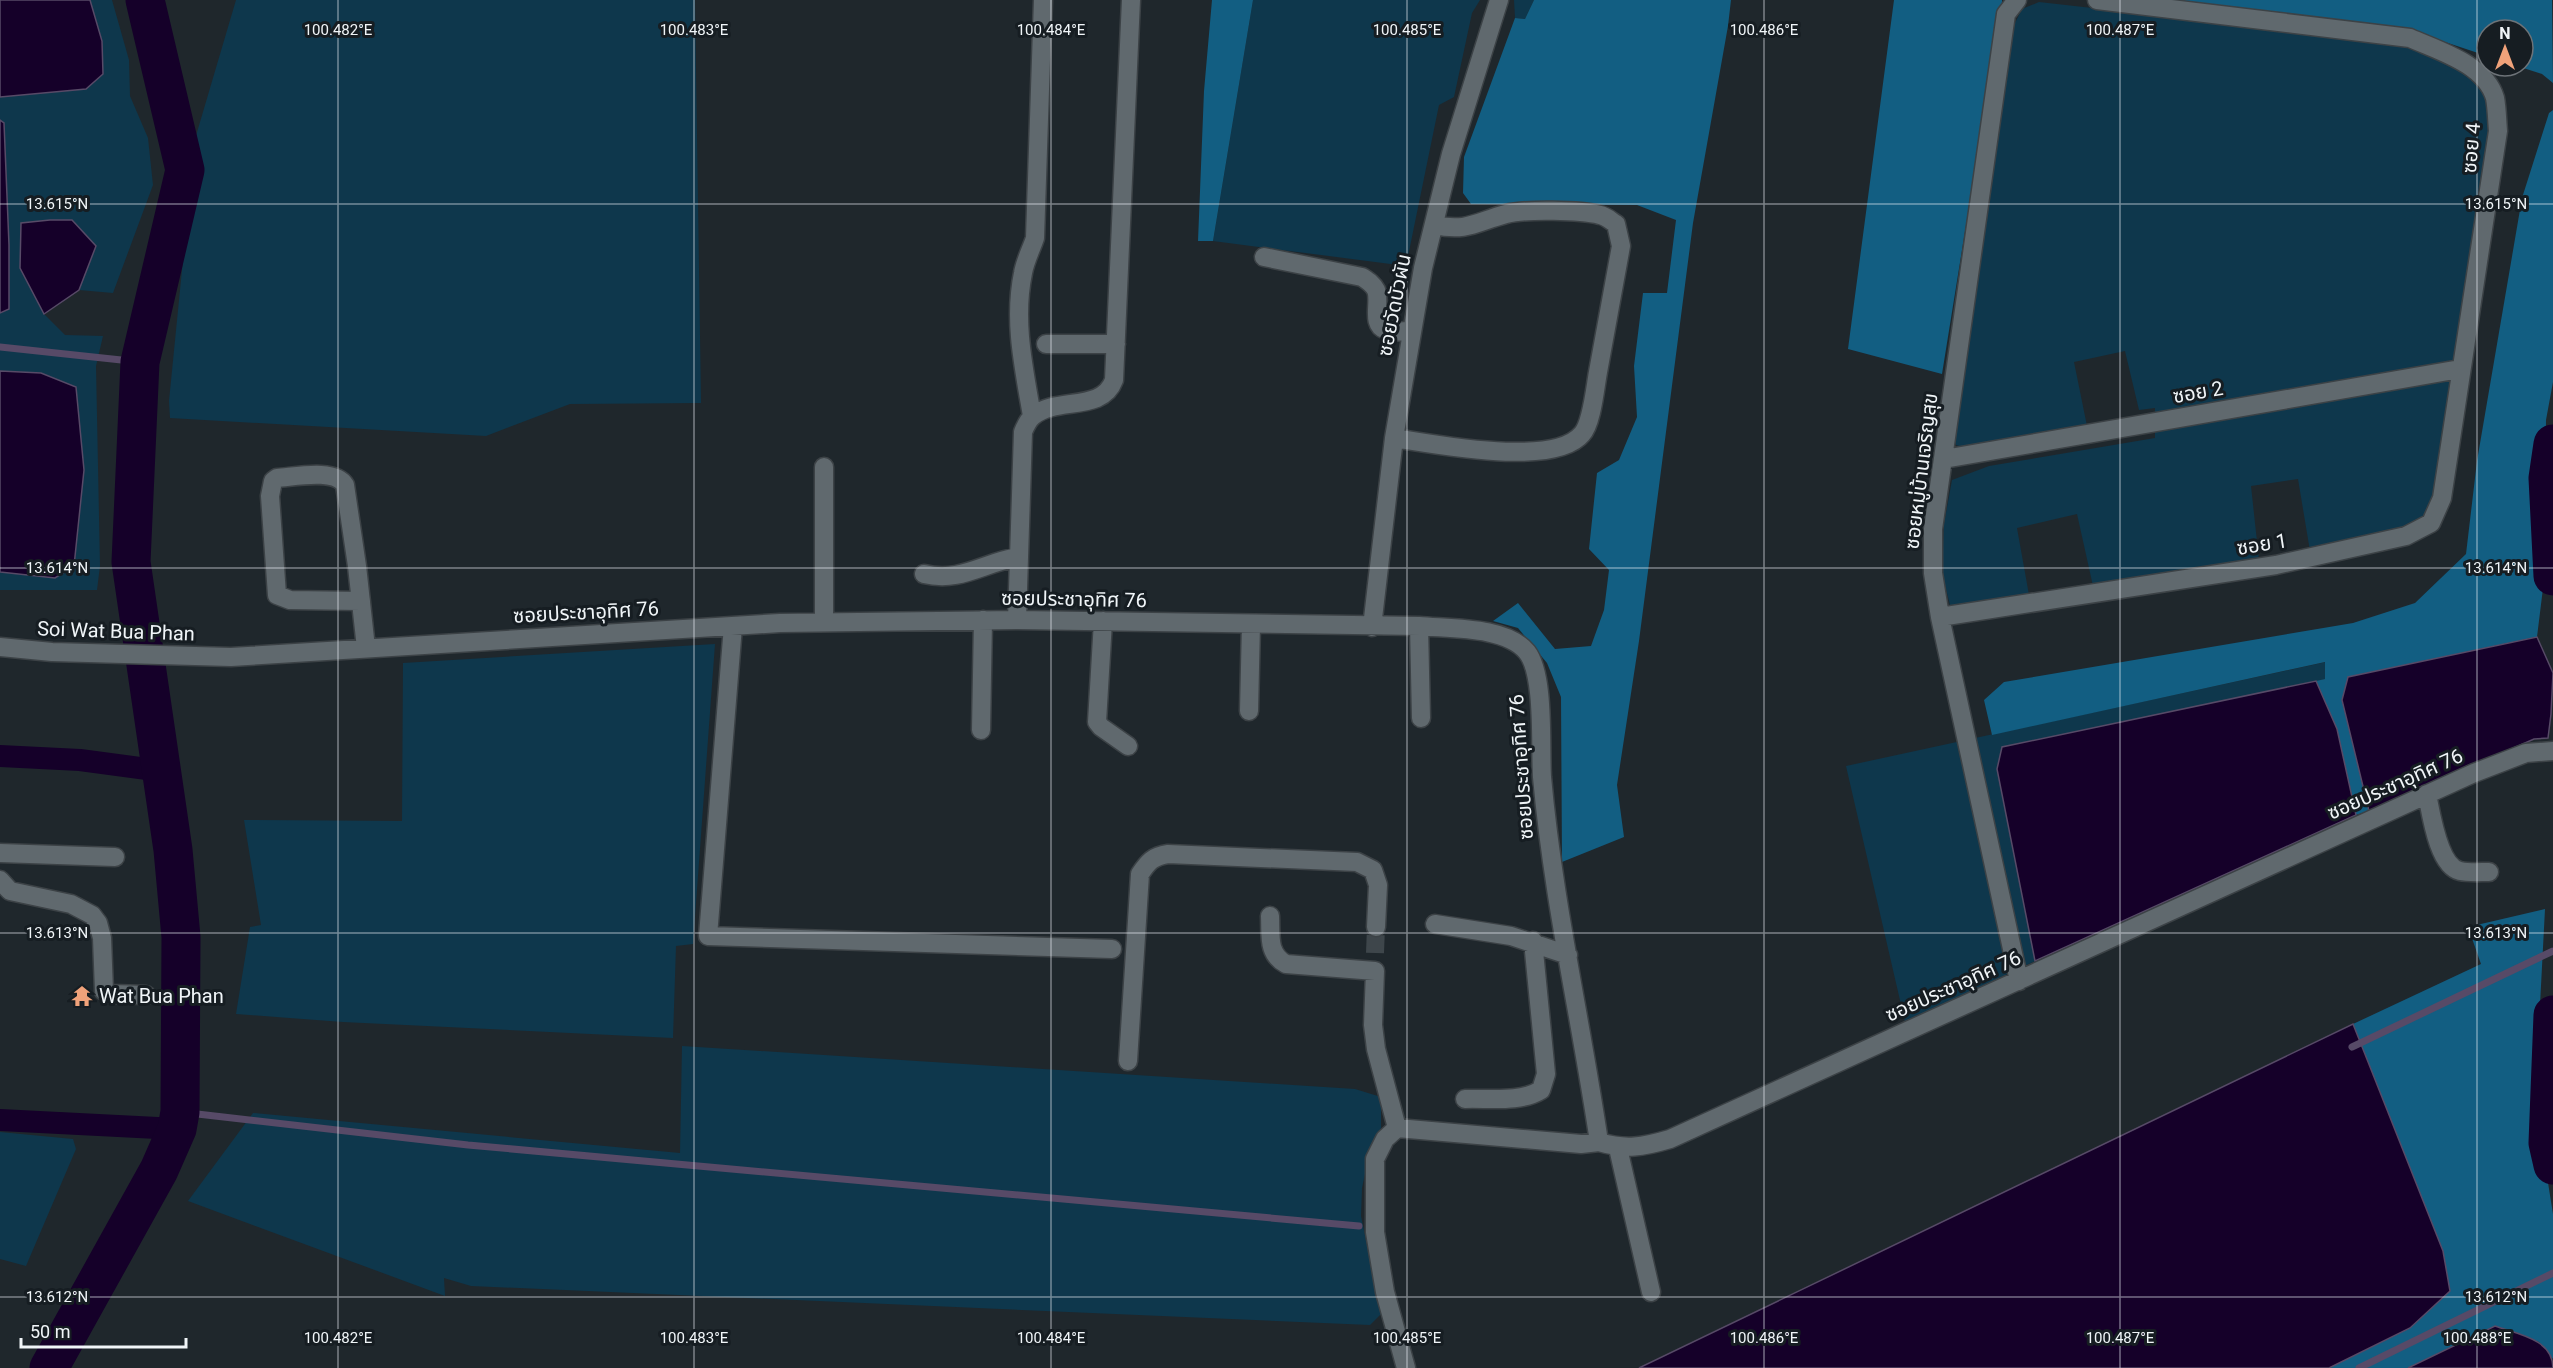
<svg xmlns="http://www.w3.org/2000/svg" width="2553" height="1368" viewBox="0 0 2553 1368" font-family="Roboto,'Noto Sans Thai',sans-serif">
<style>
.green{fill:#0e374c}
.forest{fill:#125e82}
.water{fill:#150029;stroke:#574a67;stroke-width:1.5}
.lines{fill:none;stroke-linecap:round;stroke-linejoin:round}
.stream{stroke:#574a67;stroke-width:7}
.canal{stroke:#150029;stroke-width:22}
.river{stroke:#150029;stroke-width:39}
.minor-tunnel{stroke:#3e464b;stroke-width:18;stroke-dasharray:18 9;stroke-linecap:butt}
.minor-casing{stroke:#3c4246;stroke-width:21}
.minor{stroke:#60696e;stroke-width:18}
.ticks{fill:none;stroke:#f0f5f8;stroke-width:1.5;stroke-opacity:0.45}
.labels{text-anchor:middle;stroke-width:6;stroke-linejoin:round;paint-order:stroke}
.street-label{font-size:20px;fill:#f0f5f8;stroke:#161d22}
.poi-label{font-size:20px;fill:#f0f5f8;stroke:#161d22;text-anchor:start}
.ticks-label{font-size:15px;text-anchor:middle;fill:#f0f5f8;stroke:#161d22;stroke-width:6;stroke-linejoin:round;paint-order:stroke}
</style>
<rect width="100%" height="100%" fill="#1f272c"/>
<!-- green -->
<path class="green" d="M90,0h22l17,60 1,36 18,42 5,47 -40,108 -34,-3 16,-44 -23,-26 -51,3 23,91 21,21 38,1 -7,30 4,200 -3,24h-97v-18l55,6 -14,-205 -41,-2v-58l9,-4v-64l-5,-122 -4,-3v-23l86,-8 16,-48z
M236,0h459l6,403 -131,1 -84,32 -316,-18 -1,-17 26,-262z
M1253,0h227l-8,13 -18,84 -15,8 -33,161 -193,-25z
M1514,0h20l-9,19 -10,-1z
M2039,2l365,41c31,13 71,24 84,58 4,10 3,26 3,38l-58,365 -8,16 -18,9 -97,22 -12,-72 -47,7 8,74 -166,26 -16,-72 -60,14 12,67 -78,14 -9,-36 2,-49 8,-44 37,-14 166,-28v-30l-16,2 -14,-59 -51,11 13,64 -117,23 -14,-4 -3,-9 60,-409 9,-18z
M715,644l-22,300 -17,2 -3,92 -330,-16 -107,-8 14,-87 11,-2 -17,-105 158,1 1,-158z
M2326,662l-1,17 -328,90 38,192 -130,61 -59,-256z
M682,1046l673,43 26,8v31l-11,22 -8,38 -1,28 20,98 -11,11 -899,-39 -27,-8 1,18 -257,-95 65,-88 427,40z
M0,1132l73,7 3,10 -50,117 -26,-7z"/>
<!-- forest -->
<path class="forest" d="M1212,0h41l-40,241h-15l6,-150z
M1534,0h197l-3,26 -35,197 -54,418 -22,144 7,52 -62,25 -1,-165 -14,-34 -29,-35 -25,-7 25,-18 37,46 36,-3 13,-36 5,-40 -20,-21 8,-76 22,-13 18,-43 -3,-51 9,-73h24l9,-73 -39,-15 -166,-1 -8,-11 1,-36 51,-139 10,1z
M1894,0h108v2l-60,372 -94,-25z
M2159,0h393l1,83 -11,-9 -25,-8h6v-36h-36v26l-54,-18z
M2553,110v272l-7,38 -2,160 -7,57 -189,41 -6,22 27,111 -13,4 -19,-86 -21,-48 9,-2v-17l-333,73 -8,-35 20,-18 349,-59 62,-20 51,-49 11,-93 45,-263 27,-85z
M2545,909l-10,192 18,113v145l-14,-17 -44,-16 -87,42h-79l48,-274 -24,-70 128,-60 -13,-37z"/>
<!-- water -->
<path class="water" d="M0,0h90l12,41 1,33 -17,15 -86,8z
M0,120l4,3 5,122v64l-9,4z
M50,220h22l24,26 -17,44 -35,24 -24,-46 1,-45z
M0,371l41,2 35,14 8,83 -10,96 -19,12 -55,-6z
M2537,637l16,36 -2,41 -3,24 -14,1 -165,72 -27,-111 6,-23z
M2316,681l21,48 19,86 -321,146 -38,-192 5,-22z
M2353,1024l90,227 7,40 -40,37 -81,40h-690z
M2495,1326c22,8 58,13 58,42h-145z"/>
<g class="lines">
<!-- stream -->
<path class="stream" d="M0,347l140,15
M2352,1047l201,-96
M180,1112l288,33 891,81
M2359,1368l194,-95"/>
<!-- canal -->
<path class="canal" d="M0,756l80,4 82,11
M0,1120l177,9"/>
<!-- river -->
<path class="river" d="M2553,444l-5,34 5,98
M2553,1015l-5,128 5,22
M49,1368l110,-198 18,-41 3,-17 1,-175 -8,-87 -42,-288 9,-200 45,-192 -40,-170"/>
<!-- minor-tunnel -->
<path class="minor-tunnel" d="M1375,953l1,-26"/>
<defs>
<path id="minor" d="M2017,0l-11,14 -73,515v44l7,44 79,364
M1264,257l98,20c6,4 11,7 14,13 5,12 -6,35 10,40 7,3 17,1 25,1
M1046,344h70
M1032,416c-8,-47 -19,-95 -9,-143 2,-12 8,-23 12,-35l8,-238
M1394,438c41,6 160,30 188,-4 10,-11 13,-46 16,-62 8,-42 15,-84 23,-126l-5,-22c-5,-3 -10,-8 -16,-9 -19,-5 -75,-6 -94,-1 -30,8 -38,18 -72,11
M1944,459l516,-90
M824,467v155
M924,574c37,9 60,-12 95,-17
M361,601l-71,-1 -13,-5 -7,-99 3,-15 4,-3c17,-1 58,-10 68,7l12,81 9,82
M1940,617l336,-52 130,-29 25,-13 11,-25 56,-367c-1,-11 -1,-23 -3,-33 -10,-34 -56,-47 -85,-60l-313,-38
M1017,620l6,-188c2,-5 5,-12 10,-16 24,-20 69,-3 81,-36l17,-380
M1103,621l-6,101 4,5 27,19
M733,626l-25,310 404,13
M1419,626l2,92
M1372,627l22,-189 29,-170 28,-114 48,-154
M0,647l52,5 179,5 549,-34 237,-3 402,6c30,3 87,0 108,26 18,23 13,94 15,125 11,123 39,243 57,365 27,8 44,5 71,-3l804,-366 52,-20 27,-2
M1249,711l2,-87
M981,730l2,-110
M2427,794c4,19 11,72 33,77 9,2 20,1 29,1
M0,853l115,4
M0,880l10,11 61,13 21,11 6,8 4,15 2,53 8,3 34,1
M1270,916c1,19 -3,38 16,48l89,7 -2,54 3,24 21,79
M1435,924l76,12 57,19
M1128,1061l12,-187c8,-12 13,-18 28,-20l189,8 16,8 5,15 -2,42
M1465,1099c24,-1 55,4 76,-9l5,-16 -13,-133
M1618,1148l33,144
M1406,1368l-21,-76 -10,-60v-73l10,-20 12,-11 184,16 18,-2"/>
</defs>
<!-- minor casing -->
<use href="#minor" class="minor-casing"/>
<!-- minor -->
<use href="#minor" class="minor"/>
</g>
<!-- ticks -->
<path class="ticks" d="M338,0v1368M694,0v1368M1051,0v1368M1407,0v1368M1764,0v1368M2120,0v1368M2477,0v1368M0,204h2553M0,568h2553M0,933h2553M0,1297h2553"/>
<!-- icons -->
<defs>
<symbol id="temple-bare" viewBox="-9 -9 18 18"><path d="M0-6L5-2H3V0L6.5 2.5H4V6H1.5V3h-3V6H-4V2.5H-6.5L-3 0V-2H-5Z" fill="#f0a27a" stroke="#161d22" stroke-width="2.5" paint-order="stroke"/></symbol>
</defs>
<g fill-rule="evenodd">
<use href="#temple-bare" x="67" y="981" width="30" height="30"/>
</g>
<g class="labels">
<!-- street labels -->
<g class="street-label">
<text transform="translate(2471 148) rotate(-85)" y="7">ซอย 4</text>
<text transform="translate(1394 305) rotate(-79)" y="7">ซอยวัดบัวผัน</text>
<text transform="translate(2198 392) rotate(-10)" y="7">ซอย 2</text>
<text transform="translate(1921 471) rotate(-83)" y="7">ซอยหมู่บ้านเจริญสุข</text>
<text transform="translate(2262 544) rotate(-9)" y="7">ซอย 1</text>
<text transform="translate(1074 599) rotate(1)" y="7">ซอยประชาอุทิศ 76</text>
<text transform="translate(586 612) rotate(-3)" y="7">ซอยประชาอุทิศ 76</text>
<text transform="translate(116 631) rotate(2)" y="7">Soi Wat Bua Phan</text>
<text transform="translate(1521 767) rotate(-94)" y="7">ซอยประชาอุทิศ 76</text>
<text transform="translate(2395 784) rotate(-24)" y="7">ซอยประชาอุทิศ 76</text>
<text transform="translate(1953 986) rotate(-24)" y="7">ซอยประชาอุทิศ 76</text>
</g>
<!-- poi labels -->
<g class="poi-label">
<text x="99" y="1003">Wat Bua Phan</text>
</g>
</g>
<g class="ticks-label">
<text x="338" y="35">100.482°E</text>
<text x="694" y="35">100.483°E</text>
<text x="1051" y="35">100.484°E</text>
<text x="1407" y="35">100.485°E</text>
<text x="1764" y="35">100.486°E</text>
<text x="2120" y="35">100.487°E</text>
<text x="57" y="209">13.615°N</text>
<text x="2496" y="209">13.615°N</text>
<text x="57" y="573">13.614°N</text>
<text x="2496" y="573">13.614°N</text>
<text x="57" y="938">13.613°N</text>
<text x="2496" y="938">13.613°N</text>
<text x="57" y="1302">13.612°N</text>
<text x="2496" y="1302">13.612°N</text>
<text x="338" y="1343">100.482°E</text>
<text x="694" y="1343">100.483°E</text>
<text x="1051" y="1343">100.484°E</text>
<text x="1407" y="1343">100.485°E</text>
<text x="1764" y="1343">100.486°E</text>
<text x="2120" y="1343">100.487°E</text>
<text x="2477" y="1343">100.488°E</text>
</g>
<!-- north arrow -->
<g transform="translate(2505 48)"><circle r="28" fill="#161d22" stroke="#6d7378" stroke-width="1.5"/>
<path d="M0-4.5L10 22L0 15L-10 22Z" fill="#f0a27a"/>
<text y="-9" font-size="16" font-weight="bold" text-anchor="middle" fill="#f0f5f8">N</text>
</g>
<!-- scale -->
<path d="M21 1338v9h165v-9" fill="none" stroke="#f0f5f8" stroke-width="3"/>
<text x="30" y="1338" font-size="18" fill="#f0f5f8" stroke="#161d22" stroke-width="4.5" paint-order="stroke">50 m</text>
</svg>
